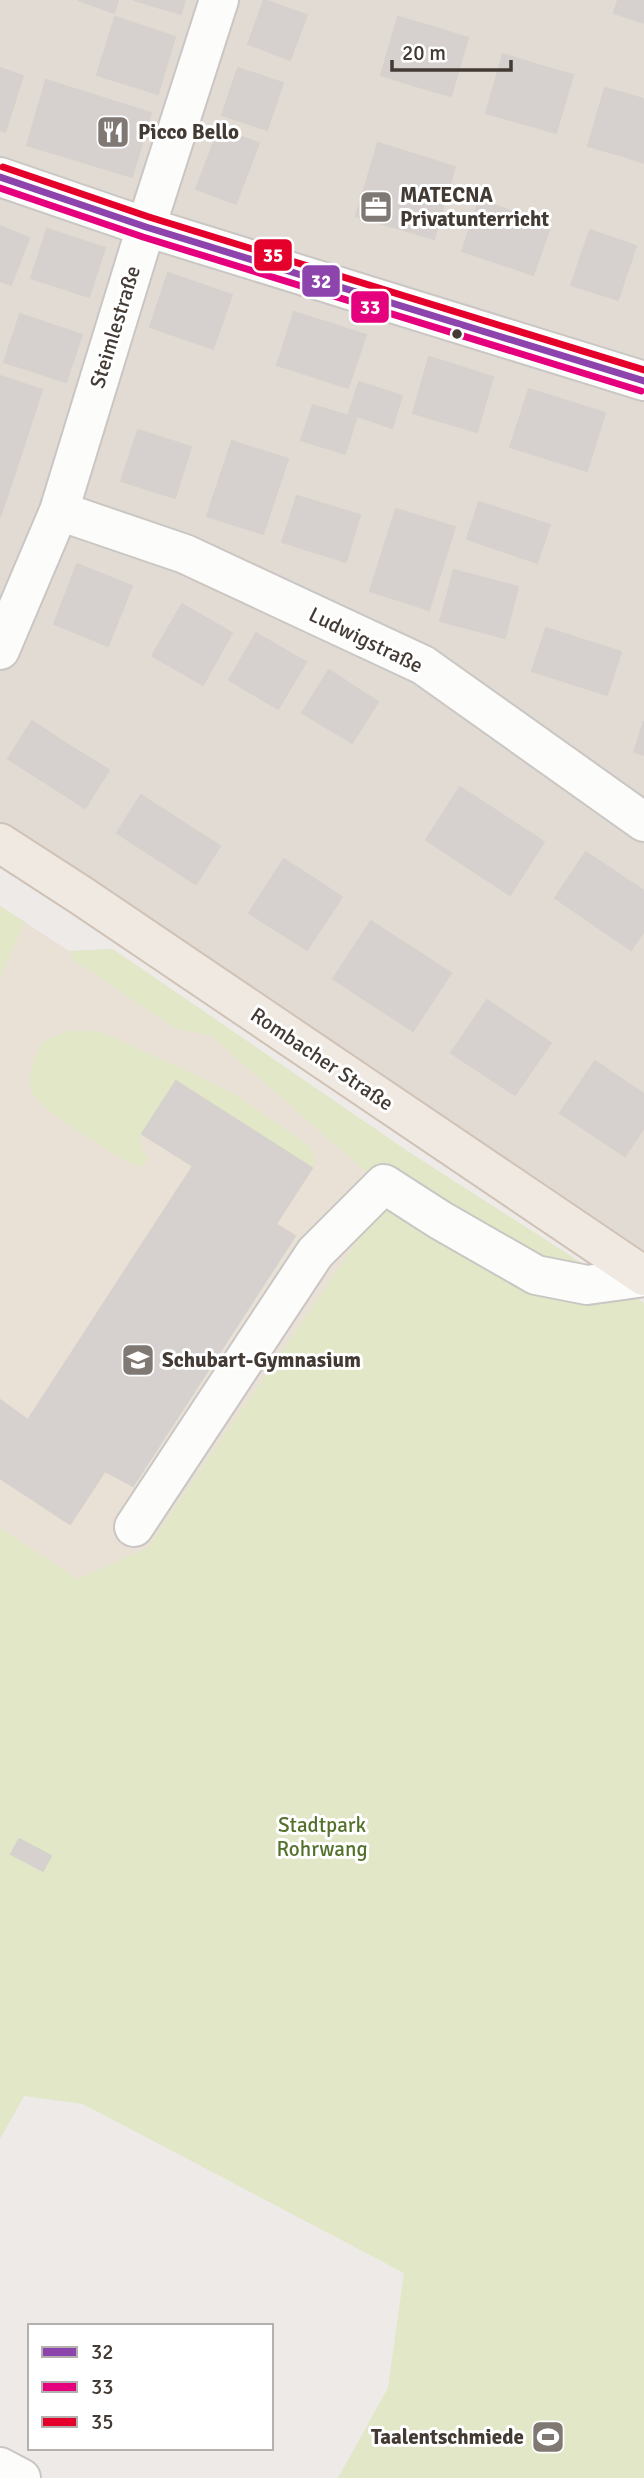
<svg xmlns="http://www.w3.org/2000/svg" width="644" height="2478" viewBox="0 0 644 2478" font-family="Signika,sans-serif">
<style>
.residential{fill:#e2dbd4}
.education{fill:#e9e0d6}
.green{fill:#e1e7c7}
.building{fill:#d6d1ce;stroke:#d6d1cd;stroke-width:2}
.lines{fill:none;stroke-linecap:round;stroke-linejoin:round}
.minor-casing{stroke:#cac6c3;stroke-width:42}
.major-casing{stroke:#d0c2b5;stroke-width:42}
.minor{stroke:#fcfcfb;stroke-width:38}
.major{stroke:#f0e9e2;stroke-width:38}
.bus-1-casing{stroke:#fff;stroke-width:12}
.bus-2-casing{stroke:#fff;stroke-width:12}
.bus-3-casing{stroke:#fff;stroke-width:12}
.bus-1{stroke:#8e44ad;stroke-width:7}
.bus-2{stroke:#e5007d;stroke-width:7}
.bus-3{stroke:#e4002b;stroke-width:7}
.bus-dot{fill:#433a34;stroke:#fff;stroke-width:2.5}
.labels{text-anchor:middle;stroke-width:6;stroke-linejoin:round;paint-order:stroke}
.poi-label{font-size:21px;font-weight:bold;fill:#433a34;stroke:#fff;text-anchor:start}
.street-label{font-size:21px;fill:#433a34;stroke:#fff}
.park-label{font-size:21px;fill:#53712a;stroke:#fff}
.line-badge{stroke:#fff;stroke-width:2.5}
.badge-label{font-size:19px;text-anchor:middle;font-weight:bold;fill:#fff}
</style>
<rect width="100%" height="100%" fill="#eeeae7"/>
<!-- residential -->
<path class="residential" d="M0,0h644v1251l-644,-425z"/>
<!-- education -->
<path class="education" d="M0,906l69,45 44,-2 277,244 -243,355 -69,31 -78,-51z"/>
<!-- green -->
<path class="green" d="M0,906l25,16 -25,56z
M113,949l296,203 235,151v1175h-306l50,-90 16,-115 -321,-169 -59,-8 -24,43v-611l78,51 69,-31 243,-355 -180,-158 -34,-6 -104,-70 -2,-8z
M67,1031h32l97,44 40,20 75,52 4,15 -3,6 -136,-87 -34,53c-3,10 -1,16 7,24l-7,9 -15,-5c-21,-14 -82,-49 -94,-68 -5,-9 -4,-17 -1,-26 7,-28 11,-26 35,-37z"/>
<!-- building -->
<path class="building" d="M78,0h40l-4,13z
M133,0h52l-4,14z
M264,0l43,15 -17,45 -42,-16z
M618,0h26v23l-30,-10z
M115,17l60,20 -17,57 -61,-19z
M398,17l35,10 -17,59 -35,-11z
M433,27l35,11 -17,58 -35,-10z
M503,54l35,11 -17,58 -35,-10z
M538,65l35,10 -17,58 -35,-10z
M0,68l23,8 -18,56 -5,-2z
M238,68l45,15 -16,47 -45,-15z
M46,80l105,33 -19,64 -105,-32z
M605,88l35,10 -17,58 -35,-10z
M640,98l4,2v63l-21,-7z
M219,129l40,14 -23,61 -40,-15z
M378,143l77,24 -21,72 -78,-23z
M479,200l72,25 -18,50 -71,-24z
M0,226l29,12 -18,47 -11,-4z
M47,229l58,19 -16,49 -58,-19z
M590,230l46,16 -18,54 -47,-15z
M168,273l64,22 -19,54 -63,-22z
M294,312l72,23 -18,53 -71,-23z
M20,314l62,21 -16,47 -62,-20z
M429,357l64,20 -16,55 -64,-19z
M0,376l42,14 -15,46 -27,-9z
M359,382l43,14 -10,32 -35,-12 -12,38 -44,-14 12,-35 35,11z
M529,389l76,24 -18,58 -77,-24z
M0,427l27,9 -15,46 -12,-4z
M138,430l53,17 -16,51 -54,-17z
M232,441l56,18 -25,75 -56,-18z
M0,478l12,4 -12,35z
M297,496l63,19 -14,47 -64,-20z
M479,502l71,23 -13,38 -70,-24z
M396,509l59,18 -26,83 -59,-19z
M77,564l55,22 -24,60 -54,-22z
M454,570l64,17 -13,51 -65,-17z
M182,604l50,29 -29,52 -51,-29z
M546,628l75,24 -14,43 -75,-24z
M256,633l50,29 -28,47 -49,-29z
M329,670l49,32 -26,41 -50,-30z
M32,721l38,25 -24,37 -38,-24z
M644,721v34l-10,-3z
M70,746l39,24 -24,38 -39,-25z
M460,787l84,55 -34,53 -84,-55z
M141,795l40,26 -24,38 -40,-26z
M181,821l39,25 -24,38 -39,-25z
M586,852l58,39v40l-13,19 -76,-52z
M284,859l58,38 -35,53 -58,-37z
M371,921l80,52 -38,58 -80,-52z
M487,1000l64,43 -36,52 -64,-42z
M595,1061l49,33v34l-19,28 -65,-43z
M176,1081l136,87 -36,56 19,12 -162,250 -28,-15 -35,53 -70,-46v-78l28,20 165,-254 -51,-32z
M19,1839l32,17 -8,15 -32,-17z"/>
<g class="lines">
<defs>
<path id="minor" d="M0,177l146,50 498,154
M59,511l126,43 238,111 221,157
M0,650l59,-139 87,-284 73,-227
M134,1527l181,-274 69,-69 56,36 96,55 51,10 57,-8
M0,2467l21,11"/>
<path id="major" d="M0,843l82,53 562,380"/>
</defs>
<!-- minor casing -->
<use href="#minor" class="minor-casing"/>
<!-- major casing -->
<use href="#major" class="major-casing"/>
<!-- minor -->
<use href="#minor" class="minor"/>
<!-- major -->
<use href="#major" class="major"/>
<defs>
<path id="bus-1" d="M0,177l146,50 498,154"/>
<path id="bus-2" d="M0,188l143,49 498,154"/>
<path id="bus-3" d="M3,167l146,50 495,153"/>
</defs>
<!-- bus-1 casing -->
<use href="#bus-1" class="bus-1-casing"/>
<!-- bus-2 casing -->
<use href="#bus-2" class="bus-2-casing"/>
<!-- bus-3 casing -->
<use href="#bus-3" class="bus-3-casing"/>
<!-- bus-1 -->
<use href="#bus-1" class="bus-1"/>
<!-- bus-2 -->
<use href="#bus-2" class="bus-2"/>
<!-- bus-3 -->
<use href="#bus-3" class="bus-3"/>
</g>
<!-- icons -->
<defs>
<symbol id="restaurant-square" viewBox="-11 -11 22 22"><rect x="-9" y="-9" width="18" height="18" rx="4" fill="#7f7873" stroke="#fff"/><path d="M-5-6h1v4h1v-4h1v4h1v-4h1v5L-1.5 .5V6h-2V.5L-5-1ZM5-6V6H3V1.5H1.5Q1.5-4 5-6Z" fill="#fff"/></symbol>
<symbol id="office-square" viewBox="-11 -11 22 22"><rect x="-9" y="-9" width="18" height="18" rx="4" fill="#7f7873" stroke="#fff"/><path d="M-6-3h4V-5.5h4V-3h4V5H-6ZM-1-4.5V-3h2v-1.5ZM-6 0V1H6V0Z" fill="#fff"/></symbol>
<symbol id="school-square" viewBox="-11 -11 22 22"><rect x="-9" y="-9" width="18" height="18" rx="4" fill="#7f7873" stroke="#fff"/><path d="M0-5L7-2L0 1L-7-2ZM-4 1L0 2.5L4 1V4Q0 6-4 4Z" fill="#fff"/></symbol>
<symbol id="stadium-square" viewBox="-11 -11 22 22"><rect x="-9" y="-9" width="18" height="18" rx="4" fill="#7f7873" stroke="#fff"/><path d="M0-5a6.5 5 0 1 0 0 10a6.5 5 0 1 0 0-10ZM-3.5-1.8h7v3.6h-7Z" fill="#fff"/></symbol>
</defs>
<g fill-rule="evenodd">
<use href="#restaurant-square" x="94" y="113" width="38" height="38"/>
<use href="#office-square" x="357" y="188" width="38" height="38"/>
<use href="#school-square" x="119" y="1341" width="38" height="38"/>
<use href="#stadium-square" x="529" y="2418" width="38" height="38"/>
</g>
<!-- markers -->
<circle class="bus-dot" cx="457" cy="334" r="6"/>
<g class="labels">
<!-- poi labels -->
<g class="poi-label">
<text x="138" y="139">Picco Bello</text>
<text x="400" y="202">MATECNA<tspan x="400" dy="24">Privatunterricht</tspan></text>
<text x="162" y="1367">Schubart-Gymnasium</text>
<text x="524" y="2444" text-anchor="end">Taalentschmiede</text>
</g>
<!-- street labels -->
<g class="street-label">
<text transform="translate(115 327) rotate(-73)" y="7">Steimlestraße</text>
<text transform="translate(366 640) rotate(26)" y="7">Ludwigstraße</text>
<text transform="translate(322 1059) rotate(34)" y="7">Rombacher Straße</text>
</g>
<!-- park labels -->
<g class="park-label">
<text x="322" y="1832">Stadtpark<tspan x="322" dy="24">Rohrwang</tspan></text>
</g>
</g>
<g class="line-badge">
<rect x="253" y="238" width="40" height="34" rx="7" fill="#e4002b"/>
<rect x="301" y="264" width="40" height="34" rx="7" fill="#8e44ad"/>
<rect x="350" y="290" width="40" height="34" rx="7" fill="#e5007d"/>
</g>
<g class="badge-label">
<text x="273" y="262">35</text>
<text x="321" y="288">32</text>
<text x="370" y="314">33</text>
</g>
<!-- legend -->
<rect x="28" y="2324" width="245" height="126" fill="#ffffff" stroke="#b4b0ae" stroke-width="2"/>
<rect x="42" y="2347" width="35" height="10" fill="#8e44ad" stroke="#b4b0ae" stroke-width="2"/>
<text x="91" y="2359" font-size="21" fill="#433a34">32</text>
<rect x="42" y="2382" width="35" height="10" fill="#e5007d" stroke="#b4b0ae" stroke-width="2"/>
<text x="91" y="2394" font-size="21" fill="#433a34">33</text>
<rect x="42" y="2417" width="35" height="10" fill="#e4002b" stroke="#b4b0ae" stroke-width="2"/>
<text x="91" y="2429" font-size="21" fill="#433a34">35</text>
<!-- scale -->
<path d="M392 60v10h119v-10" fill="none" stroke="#433a34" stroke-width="3.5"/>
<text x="402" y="60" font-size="21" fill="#433a34" stroke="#ffffff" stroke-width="5" paint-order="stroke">20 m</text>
</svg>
